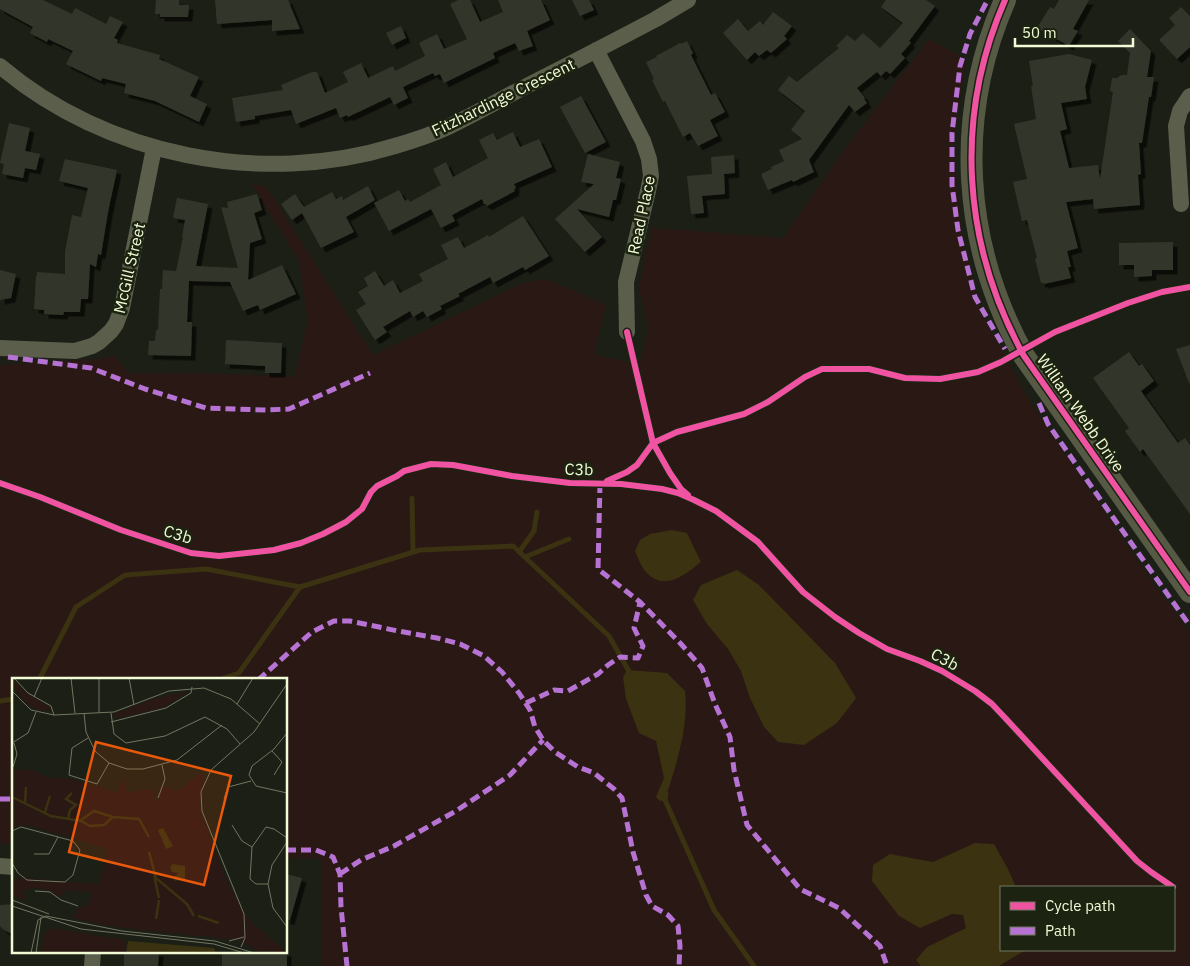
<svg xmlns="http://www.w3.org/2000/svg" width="1190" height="966" viewBox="0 0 1190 966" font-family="'IBM Plex Sans',sans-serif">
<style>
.green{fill:#2a1814;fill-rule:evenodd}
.water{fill:#3a3210}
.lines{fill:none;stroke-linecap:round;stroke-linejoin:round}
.stream{stroke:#3a3210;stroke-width:5}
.building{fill:#32362a;filter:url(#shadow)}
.street{stroke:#5a5e4b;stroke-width:16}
.secondary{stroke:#565a45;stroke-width:22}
.quiet{stroke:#b673d3;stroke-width:5;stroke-dasharray:10 5;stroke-linecap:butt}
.cycleway-casing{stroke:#1d2311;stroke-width:9}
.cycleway{stroke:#f153a3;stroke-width:6}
.labels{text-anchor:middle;stroke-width:5;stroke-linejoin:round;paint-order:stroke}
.street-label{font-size:16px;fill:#f1fbd6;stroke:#1d2311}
.inset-river{fill:none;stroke:#3a3210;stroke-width:2.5}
.inset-road{fill:none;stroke:#717762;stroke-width:1}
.view{fill:#e8590c;fill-opacity:0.15;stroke:#e8590c;stroke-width:2.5}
.inset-edge{fill:none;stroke:#f1fbd6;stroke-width:2.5}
</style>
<defs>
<filter id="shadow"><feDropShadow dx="4.5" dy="4.5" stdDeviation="0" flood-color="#0009"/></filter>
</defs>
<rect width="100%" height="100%" fill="#1c1f15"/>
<!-- green -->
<path class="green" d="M929,39l37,20 -13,86 9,90 19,76 51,94 122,179 36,49v333h-869l1,-107 -36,-1v-178h-272v164h-14v-479l96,-6 19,-3 14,17h81l84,4 14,-56 -9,-60 -47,-77 14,2 107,169 148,-71 21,-5 14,4 50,22 -12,49 45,11 10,-37 -10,-40 13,-62 5,2 126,10 64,-92zM1001,887h173v63h-173z"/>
<!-- water -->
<path class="water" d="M672,530l15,3 14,29c-16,13 -37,30 -55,10 -5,-5 -8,-15 -11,-21l5,-11 10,-6z
M737,570l22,15 76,78 21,35 -19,25 -33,22 -26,-3 -14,-15 -14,-29 -9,-27 -13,-22 -21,-25 -14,-24 8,-15z
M627,670l40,3 18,18c4,37 -9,74 -20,109l-5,1 -4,-4 8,-19 -8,-37 -17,-8 -13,-34 -3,-22z
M975,843l19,1 14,25 8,18h-15v63h23v1l-25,15h-78l-5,-6 11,-13 39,-19 -3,-13 -11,-1 -32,14 -21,-12 -27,-35 1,-16 17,-11 43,8z"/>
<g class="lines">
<!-- stream -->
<path class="stream" d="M412,498l1,54
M519,552l15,-21 3,-19
M525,557l44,-18
M39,680l37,-73 49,-32 81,-6 94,18
M218,680l21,-7 61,-86 120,-37 93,-4 96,90 22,39
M0,701l14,-2
M666,794l-1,6 49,110 40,56"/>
</g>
<!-- building -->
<path class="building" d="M0,0h43l29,14 3,-6 31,16 4,-8 13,6 -9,16 4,2 -1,3 43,12 -1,4 40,18 -9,19 17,8 -8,18 -44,-21 -31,-8 2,-9 -24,-6 -1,3 -35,-17 7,-13 -25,-12 -1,3 -17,-9 3,-6 -33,-18z
M156,0h23v5h10l-1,12h-28v-3h-5z
M215,0h73l12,29 -28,2v-11l-55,4z
M458,0h12l10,22 23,-10 -5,-12h43l9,20 -23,11 6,15 -14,5 -4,-8 -22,10 2,5 -51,25 -4,-9 -5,2 -2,-3 -30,14 5,11 -14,7 -4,-8 -42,20 -1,-2 -7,3 -4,-10 -40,16 -5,-14 -36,6v3l-19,3 -4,-24 51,-8 -2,-5 31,-13h5l8,21 23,-11 -5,-10 18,-9 7,15 25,-12 2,5 30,-15 -6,-13 18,-9 7,15 23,-10 -17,-35z
M572,0h17l5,10 -14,6z
M886,0h40l9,6 -26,35 2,2 -10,11 4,4 -15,16 -4,-3 -5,5 -4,-4 -20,16 8,10 -1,1 3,4 -12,9 -6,-7 -40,55 5,12 -21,10 -1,-2 -24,10 -7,-16 11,-5 -1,-2 13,-6 -5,-11 23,-11 -11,-9 14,-19 -27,-21 11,-14 8,6 42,-34 -3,-2 11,-11 8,6 8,-8 17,15 23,-25 -22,-16z
M1059,0h30l-16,29 5,2 -9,15 -32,-18 13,-21 4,2z
M1181,7l9,9v31l-13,12 -18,-19 16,-15 -6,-7z
M773,12l19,14 -8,10 3,3 -16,14 -4,-3 -8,6 -4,-4 -8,8 -24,-27 15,-14 10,12 12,-10 3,4z
M401,26l5,12 -14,7 -6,-12z
M1130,29l21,22 -4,26h7l-3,20h-2l-7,46h-3l2,31 -3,1 2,30 -46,4 -1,-10 -27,3 12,46 -11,3 4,16h-3l3,11 -27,6v-1h-3l-6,-24 2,-1 -10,-38 -5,1 -9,-39 14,-3 -13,-55 22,-5 -5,-33h2l-4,-25 40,-7 23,6 -7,27 2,12 -26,4 6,26 -7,2 9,37 29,-3 2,14 13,-87 -3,-1 2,-13h5l4,-3h6l3,-22 -12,-12z
M687,41l6,12 -2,2 20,40 4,-2 10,19 -15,8 8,16 -20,10 -8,-13 -7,4 -18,-36 -2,1 -11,-22 2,-1 -8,-17 11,-5 -1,-1 24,-13 1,1z
M581,96l25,46 -21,11 -25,-46z
M9,123l21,5 -5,23 15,3 -4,16 -11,-2 -2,10 -21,-4 2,-10 -4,-1z
M513,132l7,15 19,-8 13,28 -38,17 2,4 -2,1 1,2 -28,15 -1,-2h-2l-2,-5 -30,16 3,6 -14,7 -10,-19 -42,22 -15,-28 25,-13 6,11 3,-2 2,3 31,-17 -8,-16 13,-7 7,15 35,-19 -9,-18 14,-7 4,7z
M588,154l32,8 -4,16 5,1 -5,21h-3l-4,17 -32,-8 25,28 -17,15 -30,-33 39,-35 -13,-2z
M734,155l1,18 -11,1 1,20 -23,2 2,17 -13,1 -4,-38 25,-2 -1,-17z
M65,159l52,11 -9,42 -7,43 -3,-1 -2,13 -6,-3 -2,35h-7l-1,13h-16l-1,3 -19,-1v-4l-10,-1 2,-33h1v-4l28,2v-22l7,-37 9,2 7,-29 -29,-7z
M368,186l7,14 -29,17 8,15 -33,16 -19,-35 -10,7 -11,-16 14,-10 9,13 28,-15 4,7 6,-3 1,4z
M257,194l5,16 -8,3 8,26 -12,4 -2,37 34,-15 14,29 -36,16 -2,-5 -15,6 -13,-29 -41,-1 -2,41h5l-1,34 -43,-1 1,-14h6l1,-11h2l2,-41h2l1,-19 13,1 7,-34h-1l3,-17 -12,-2 4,-20 31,6 -12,62 42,2 -17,-61 7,1 -1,-6z
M523,216l26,40 -24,14 -2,-3 -30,16 -3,-6 -32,17 2,2 -20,10 2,3 -15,8 -4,-6 -10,6 -3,-6 -27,16 4,5 -12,8 -19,-30 10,-6 -8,-12 10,-6 -4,-8 11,-7 9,15 9,-6 7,13 23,-12 -4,-7 29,-15 -7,-14 17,-8 6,11 24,-13 1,2z
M1173,242v28h-21v6l-18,1v-12h-15v-22z
M0,270l16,4 -5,24 -11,2z
M226,340l56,3 -1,30h-16v-7l-40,-2z
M1190,345v38h-1l-13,-34z
M1129,352l10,14 3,-2 12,17 -13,10 37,52 7,-5 5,7v69l-47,-65 -3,3 -15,-21 4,-3 -36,-50z
M286,874l16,4 -12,42h-4z
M14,904v31l-10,-5 -4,-4v-21z
M124,952h35l-1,14h-34z
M222,952h65v14h-65z"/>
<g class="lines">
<!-- street -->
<path class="street" d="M596,50l47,91 6,18 2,17 -3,15 -22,91 1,50
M0,66c106,90 261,121 395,80 17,-5 36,-11 53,-19 23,-11 45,-23 67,-35 47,-24 94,-48 141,-73l32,-19
M1181,204l-5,-78 4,-15 10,-15
M0,348l75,3 17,-5 7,-4 12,-11 5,-7 6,-16 32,-160
M0,866l14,1
M92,966l1,-14"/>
<!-- secondary -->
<path class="secondary" d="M1005,0c-51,117 -43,244 19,356l166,236"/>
<!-- quiet -->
<path class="quiet" d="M986,3l-16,31 -10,32 -8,67v52l6,45 17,67 30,52
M8,357l83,11 54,21 61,19 60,2 23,-1 81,-36
M1039,403l9,21 57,82 85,120
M600,483l-2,86 42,33 41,42 21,24 13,36 15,33 4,33 13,55 53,64 39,19 41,38 7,20
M258,680l54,-48 22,-11h16l48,10 39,7 23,6 24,12 18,16 17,21 11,17 5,17 8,13 12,12 23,15 16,6 20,16 8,9 11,54 13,43 6,11 16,9 10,11 2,20 -1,20
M526,703l28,-13 14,1 30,-17 10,-9 12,-8 18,1 5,-12 -9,-18 6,-26
M0,799h14
M286,850h30l17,7 7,17 1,33 6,59
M340,874l21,-14 33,-14 62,-35 54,-36 33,-35"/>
<defs>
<path id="cycleway" d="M1005,0c-51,117 -43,244 19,356l166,236
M627,332l26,111 17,30 11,16 7,6
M607,481l20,-9 10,-7 16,-22 24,-11 67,-18 24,-12 37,-25 17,-8h47l36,9 35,1 38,-7 23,-10 54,-30 73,-29 34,-11 28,-5
M0,483l40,14 81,33 70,23 28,3 55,-6 27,-7 22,-9 23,-12 16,-13 9,-17 6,-6 20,-10 7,-5 27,-7 22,1 59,11 58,7 51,1 41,5 16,4 16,7 22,11 42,31 45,50 32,25 24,16 28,16 33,12 22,10 33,20 17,13 16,17 129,140 14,11 22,15"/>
</defs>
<!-- cycleway casing -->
<use href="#cycleway" class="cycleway-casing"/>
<!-- cycleway -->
<use href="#cycleway" class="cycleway"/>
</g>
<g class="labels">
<!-- street labels -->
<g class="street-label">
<text transform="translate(503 97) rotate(-26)" y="6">Fitzhardinge Crescent</text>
<text transform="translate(641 215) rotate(-78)" y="6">Read Place</text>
<text transform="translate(129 268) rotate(-77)" y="6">McGill Street</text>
<text transform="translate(1081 413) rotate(55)" y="6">William Webb Drive</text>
<text transform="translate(579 469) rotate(1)" y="6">C3b</text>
<text transform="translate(178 534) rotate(17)" y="6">C3b</text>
<text transform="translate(945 659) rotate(28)" y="6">C3b</text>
</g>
</g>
<!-- overview -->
<g transform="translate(12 678)">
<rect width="275" height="275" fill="#1c1f15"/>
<path d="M0,1l14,14 24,14 1,4 -13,-1 -13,-7 -13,-18zM178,13l-27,17 -50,11 1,-5 35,-14zM0,91l24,2 10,6 25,2 47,14 4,-13 -3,-10 9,23 22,-4 6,5 -3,5 5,3 5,-16 15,5 22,-18 4,3 -5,32 28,73 22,39 38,33h-26l-22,-13 -125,-13 -41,-9 4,-9 10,-4 5,-13 -28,-1 -5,7 -9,-8 -15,-2 -13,2 4,10 -14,-5v-14l7,-3 80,6 9,-35 -73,-22 -17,-2 -6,4zM39,250l75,12v13h-87l7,-22z" fill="#2a1814"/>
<path d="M151,150l10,18 -7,3 -8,-19zM161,186l12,2v13l-10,2 -2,-4 6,-4 -7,-1 -2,-5zM116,263l86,7 2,5h-90z" fill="#3a3210"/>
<path class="inset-river" d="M0,119l39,19 30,5 9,5 14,-1 9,-8 26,2 10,18M13,125l1,-16M33,134l5,-16M56,141l2,-9 6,-5 -10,-6 6,-6M69,142l13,-9 19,6M137,174l7,26 31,26 7,12M142,197l5,23M186,238l21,7M144,241l3,-19"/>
<path class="inset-road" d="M2,0l14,15 23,13 3,9M59,0l4,35M117,0l5,27M0,13l19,19 23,5 60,-3 55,-21 35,-3 27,11 29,25M22,19l8,-19M225,26l16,-26M72,35l2,19 9,19 14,12 18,6h16l34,-9 45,-35M87,35v-35M99,35l3,21 12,9 39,-7 40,-19 22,12 13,15M99,44l55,-14 25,-15 1,-6M275,55l-13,16 -22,17 -3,9 7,11 31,7M76,60l-16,10 -3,27 28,9 12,-21M0,65l16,-10 8,-21M260,73l10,11 -8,13M1,89l4,-13 -3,-11M146,120l7,-19 -3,-14M212,121l4,-12 23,-6M220,147l10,16 10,6M0,153l9,-4 52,14 7,9 -7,25 -8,7 -38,-2 -9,-7 -6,-10M275,164l-15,23 -4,19 5,24 14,19M22,176h15l9,-17M256,206h-12l-6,-5 2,-32 14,-20 8,2 13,9M23,213l15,1 11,8 17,6M0,222l37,14M0,228l69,23 133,15 30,9M217,263l15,-4M229,269l4,-9 -1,-24 -42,-103 -1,-19 10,-22 43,-38 33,-48M19,275l7,-33 8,-4 76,15 93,10 39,12M24,275l5,-36"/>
<path class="view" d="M84,64l135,34 -27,109 -135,-33z"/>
<rect width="275" height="275" class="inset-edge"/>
</g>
<!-- legend -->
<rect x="1000" y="886" width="175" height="65" fill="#1d2311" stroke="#727960"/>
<rect x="1010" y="902" width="25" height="8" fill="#f153a3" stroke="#727960"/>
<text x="1045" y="911" font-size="15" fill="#f1fbd6">Cycle path</text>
<rect x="1010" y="927" width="25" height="8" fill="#b673d3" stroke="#727960"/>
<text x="1045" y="936" font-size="15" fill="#f1fbd6">Path</text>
<!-- scale -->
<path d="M1015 38v8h118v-8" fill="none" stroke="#f1fbd6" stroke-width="2.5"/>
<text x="1022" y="38" font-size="15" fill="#f1fbd6" stroke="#1d2311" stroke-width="4" paint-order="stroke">50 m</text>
</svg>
